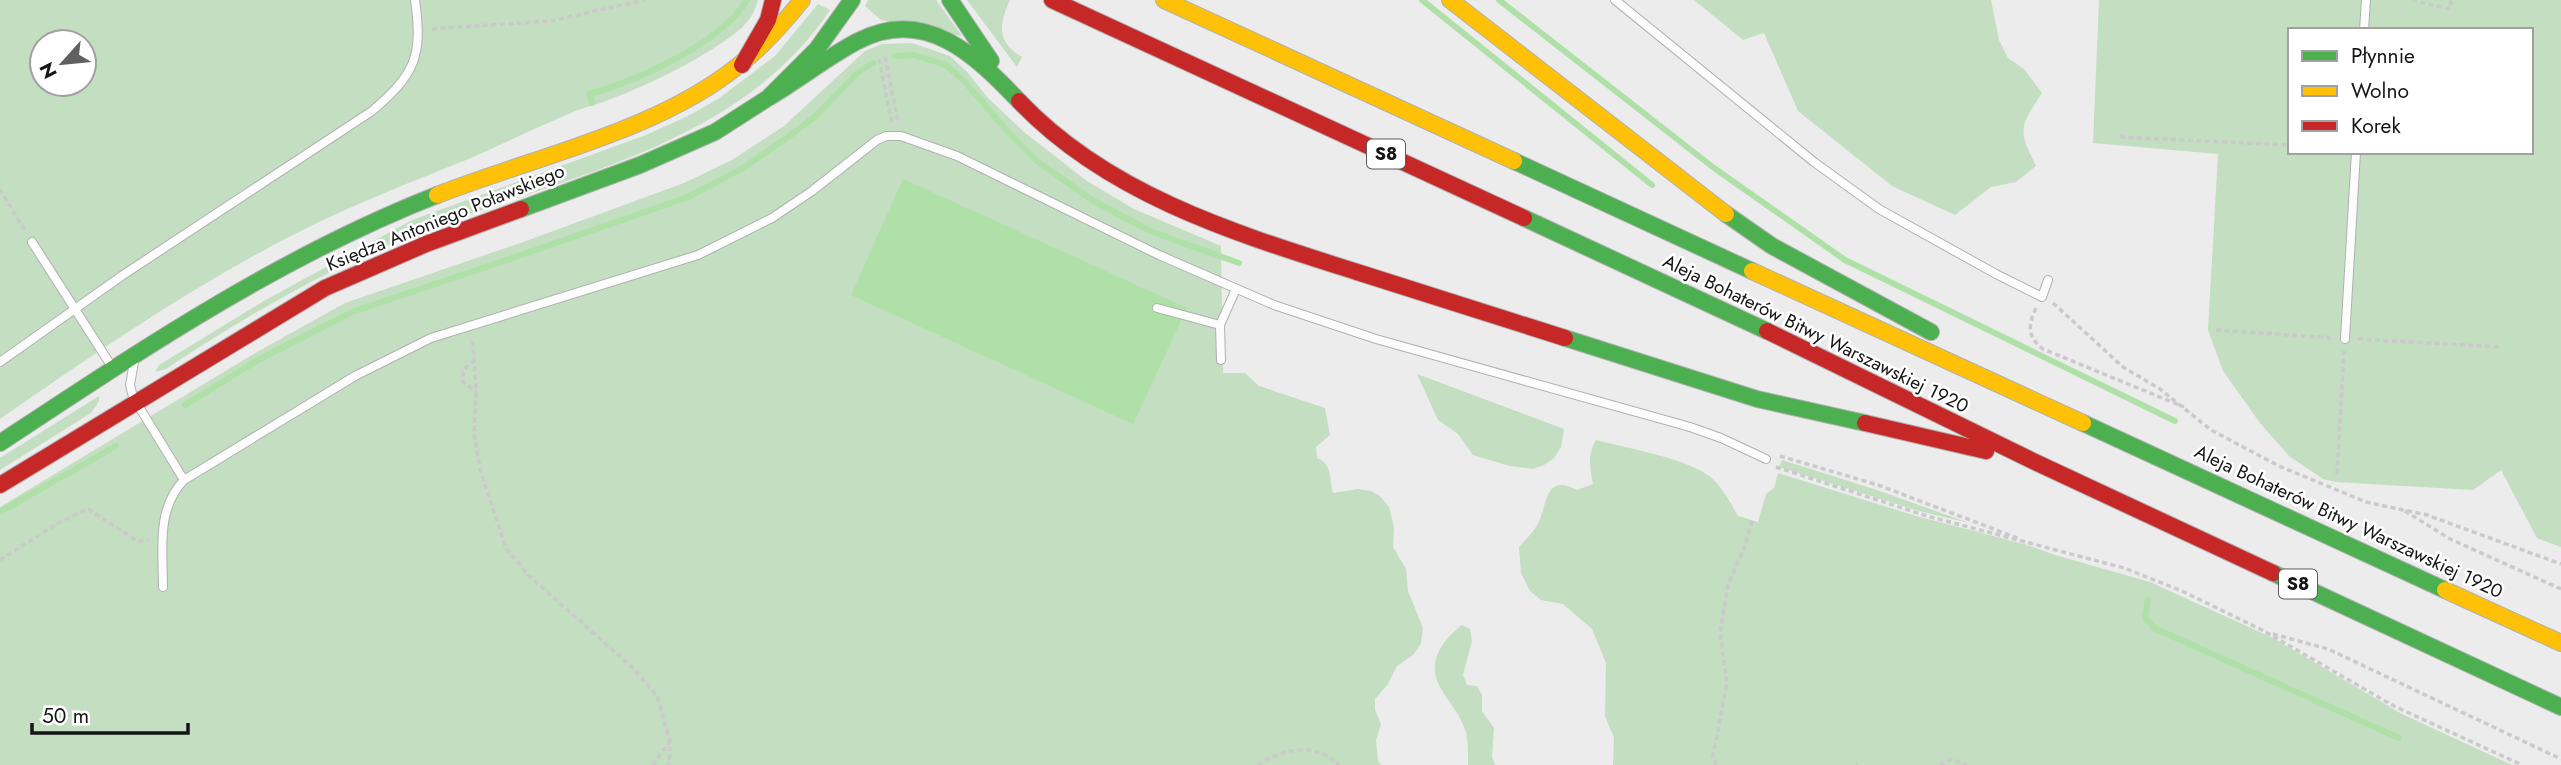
<svg xmlns="http://www.w3.org/2000/svg" width="2561" height="765" viewBox="0 0 2561 765" font-family="Jost,sans-serif">
<style>
.green{fill:#c3dec1;fill-rule:evenodd}
.water{fill:#aee0a8}
.lines{fill:none;stroke-linecap:round;stroke-linejoin:round}
.stream{stroke:#aee0a8;stroke-width:6}
.lane-casing{stroke:#b1b1b1;stroke-width:10}
.fast-casing{stroke:#b1b1b1;stroke-width:18}
.slow-casing{stroke:#b1b1b1;stroke-width:18}
.jam-casing{stroke:#b1b1b1;stroke-width:18}
.path{stroke:#c9cac9;stroke-width:3.5;stroke-dasharray:5 3.5;stroke-linecap:butt}
.lane{stroke:#fcfcfc;stroke-width:8}
.fast{stroke:#4caf50;stroke-width:16}
.slow{stroke:#ffc107;stroke-width:16}
.jam{stroke:#c62828;stroke-width:16}
.labels{text-anchor:middle;stroke-width:5;stroke-linejoin:round;paint-order:stroke}
.shield{fill:#fff;stroke:#5a5b5a;stroke-width:2}
.shield-label{font-size:18px;font-weight:bold;fill:#141514}
.street-label{font-size:19px;fill:#141514;stroke:#fff}
</style>
<rect width="100%" height="100%" fill="#ececec"/>
<!-- green -->
<path class="green" d="M0,0h758c-4,18 -17,30 -32,40 -36,25 -78,45 -118,60 -11,5 -24,7 -35,12 -34,14 -68,31 -102,46 -57,23 -115,45 -170,73 -106,53 -204,121 -301,188zM42,42h42v42h-42z
M868,0h68l26,36 -81,-16 -16,-14z
M967,0h43c-11,24 -14,42 12,57l-5,10z
M1694,0h297l8,40 9,18 16,11 18,24c-23,35 -24,36 -6,73l-20,16 -25,5 -36,28 -63,-29 -94,-75 -34,-78 -21,7z
M2099,0h462v547l-24,-9 -36,-68 -28,20 -137,-8 -13,-3 -34,-23 -29,-33 -37,-52 -15,-41 10,-176 -125,-11zM2290,30h241v122h-241z
M818,4l12,6c-94,141 -275,167 -422,227 -85,34 -165,81 -242,132l-11,3 4,-7 103,-63 150,-82 234,-85 42,-19 30,-17 57,-43z
M912,43l38,13 18,17 20,25 36,34 63,49 47,28 87,37 2,127h22l14,13 66,22 5,27 -14,12 1,11c16,6 12,21 16,35l25,-4 13,2 9,5 9,11 5,20 -1,20 13,22 2,22 15,37 -2,16 -8,11 -16,11 -9,18 -13,15v11l6,14 -5,16 2,21 3,4h-1381v-258l257,-155 88,-49 181,-62 158,-58 48,-23 52,-34 81,-75 17,-7z
M1417,374l147,55 -3,18 -7,11 -10,7 -11,4 -23,-3 -37,-11 -15,-21 -20,-14z
M99,396v5l-8,12 -91,57v-12z
M1596,440c30,8 90,18 113,36 13,10 21,26 29,40l20,6 8,-28 8,-6 4,-15 138,43 108,28 31,11 95,27 123,56 129,76 110,51h-899l1,-27 -9,-22 1,-53 -14,-34 -29,-25 -22,-4 -11,-9 -9,-18 -2,-26c6,-7 14,-14 18,-22 11,-17 6,-53 40,-35l16,-6c-3,-16 -6,-29 3,-44z
M1782,460l95,30 92,33 -50,-12 -140,-44z
M1462,625l8,4 2,12 -9,34 4,10 10,1 5,9v16l12,17 -2,29 3,8h-27c0,-12 1,-26 -4,-38 -6,-17 -22,-32 -27,-47 -8,-22 8,-42 25,-55z"/>
<!-- water -->
<path class="water" d="M903,179l284,129 -54,116 -282,-129z"/>
<g class="lines">
<!-- stream -->
<path class="stream" d="M1422,0l230,185
M1499,0l215,168 131,92 330,161
M895,56l19,-1 32,10 19,17 43,50 29,29 55,39 58,31 89,32
M592,103l-2,-9c48,-14 130,-50 157,-94
M185,405l73,-45 94,-48 149,-50 187,-65 55,-29 45,-31 29,-22 40,-42 16,-10
M0,512l116,-66
M2148,600l-3,17 9,11 245,110"/>
<defs>
<path id="lane" d="M1615,0l199,162 65,47 117,65 46,23 6,-17
M2364,30l2,-30
M32,242l80,125
M1157,308l63,17
M2345,339l11,-187
M1221,360l-1,-35 16,-36
M0,362l123,-87 249,-164c43,-37 51,-54 43,-111
M134,362l-4,23 3,12 51,83
M163,587c0,-37 -7,-78 21,-107l171,-104 76,-38 267,-83 74,-37 40,-27 65,-51 9,-4h15l56,20 202,99 115,50 102,34 314,88 31,11 45,21"/>
<path id="fast" d="M950,0l41,61
M768,98c31,-18 59,-41 90,-57 67,-35 117,14 161,60
M1514,161l238,110
M521,209l119,-44 75,-33 53,-34 49,-49 35,-49
M1726,214l46,32 159,86
M1524,218l243,113
M1565,338l192,61 108,24
M2083,423l362,167
M0,443c141,-93 279,-186 437,-248
M2273,573l288,134"/>
<path id="slow" d="M1164,0l350,161
M1450,0l276,214
M437,195c97,-38 221,-64 302,-130 24,-19 44,-41 63,-65
M1752,271l331,152
M2445,590l116,53"/>
<path id="jam" d="M1052,0l472,218
M742,65l26,-45 5,-20
M1019,101c89,94 218,133 338,171 70,22 139,44 208,66
M1767,331l268,131 238,111
M1865,423l121,28
M0,485l325,-197 101,-44 95,-35"/>
</defs>
<!-- lane casing -->
<use href="#lane" class="lane-casing"/>
<!-- fast casing -->
<use href="#fast" class="fast-casing"/>
<!-- slow casing -->
<use href="#slow" class="slow-casing"/>
<!-- jam casing -->
<use href="#jam" class="jam-casing"/>
<!-- path -->
<path class="path" d="M2412,0l38,9 1,-9
M432,29l118,-8 95,-21
M885,57l13,64
M879,59l13,65
M2120,137l170,8
M0,189l25,42
M2053,303l70,64 37,22 51,41 68,36 87,36 61,13 134,49
M2036,308c-8,17 -9,29 7,41l141,58
M2216,330l116,8
M2358,339l144,8
M473,341l3,51 -2,41 6,36 26,79 22,27 105,93 24,28 13,45 -1,24
M475,360l-12,10v12l13,10
M1780,456l98,29 142,54
M1776,467l151,49 197,52 58,23 82,40 130,75 128,59
M2337,474l7,-123
M2405,511l45,28 111,50
M0,560l58,-37 30,-14 49,32 12,-1
M2273,634l55,15 233,110
M653,765l17,-24
M1258,765c25,-17 58,-23 81,0
M1716,765l-3,-9 14,-73 -7,-50 8,-48 17,-39 7,-25
M1856,765h2
M1940,765l11,-6 16,6"/>
<!-- lane -->
<use href="#lane" class="lane"/>
<!-- fast -->
<use href="#fast" class="fast"/>
<!-- slow -->
<use href="#slow" class="slow"/>
<!-- jam -->
<use href="#jam" class="jam"/>
</g>
<g class="labels">
<!-- shield labels -->
<g class="shield">
<rect x="1367" y="139.5" width="38" height="29" rx="5"/>
<rect x="2279" y="569.5" width="38" height="29" rx="5"/>
</g>
<g class="shield-label">
<text x="1386" y="160">S8</text>
<text x="2298" y="590">S8</text>
</g>
<!-- street labels -->
<g class="street-label">
<text transform="translate(445 217) rotate(-22)" y="7">Księdza Antoniego Poławskiego</text>
<text transform="translate(1816 333) rotate(26)" y="7">Aleja Bohaterów Bitwy Warszawskiej 1920</text>
<text transform="translate(2349 521) rotate(25)" y="7">Aleja Bohaterów Bitwy Warszawskiej 1920</text>
</g>
</g>
<!-- legend -->
<rect x="2288" y="28" width="245" height="126" fill="#ffffff" stroke="#a1a1a1" stroke-width="2"/>
<rect x="2302" y="51" width="35" height="10" fill="#4caf50" stroke="#a1a1a1" stroke-width="2"/>
<text x="2351" y="63" font-size="21" fill="#141514">Płynnie</text>
<rect x="2302" y="86" width="35" height="10" fill="#ffc107" stroke="#a1a1a1" stroke-width="2"/>
<text x="2351" y="98" font-size="21" fill="#141514">Wolno</text>
<rect x="2302" y="121" width="35" height="10" fill="#c62828" stroke="#a1a1a1" stroke-width="2"/>
<text x="2351" y="133" font-size="21" fill="#141514">Korek</text>
<!-- north arrow -->
<g transform="translate(63 63) rotate(243)"><circle r="33" fill="#ffffff" stroke="#a1a1a1" stroke-width="2"/>
<path d="M0-5L12 26L0 18L-12 26Z" fill="#606060"/>
<text y="-10" font-size="19" font-weight="bold" text-anchor="middle" fill="#141514">N</text>
</g>
<!-- scale -->
<path d="M32 723v10h156v-10" fill="none" stroke="#141514" stroke-width="3.5"/>
<text x="42" y="723" font-size="21" fill="#141514" stroke="#ffffff" stroke-width="5" paint-order="stroke">50 m</text>
</svg>
